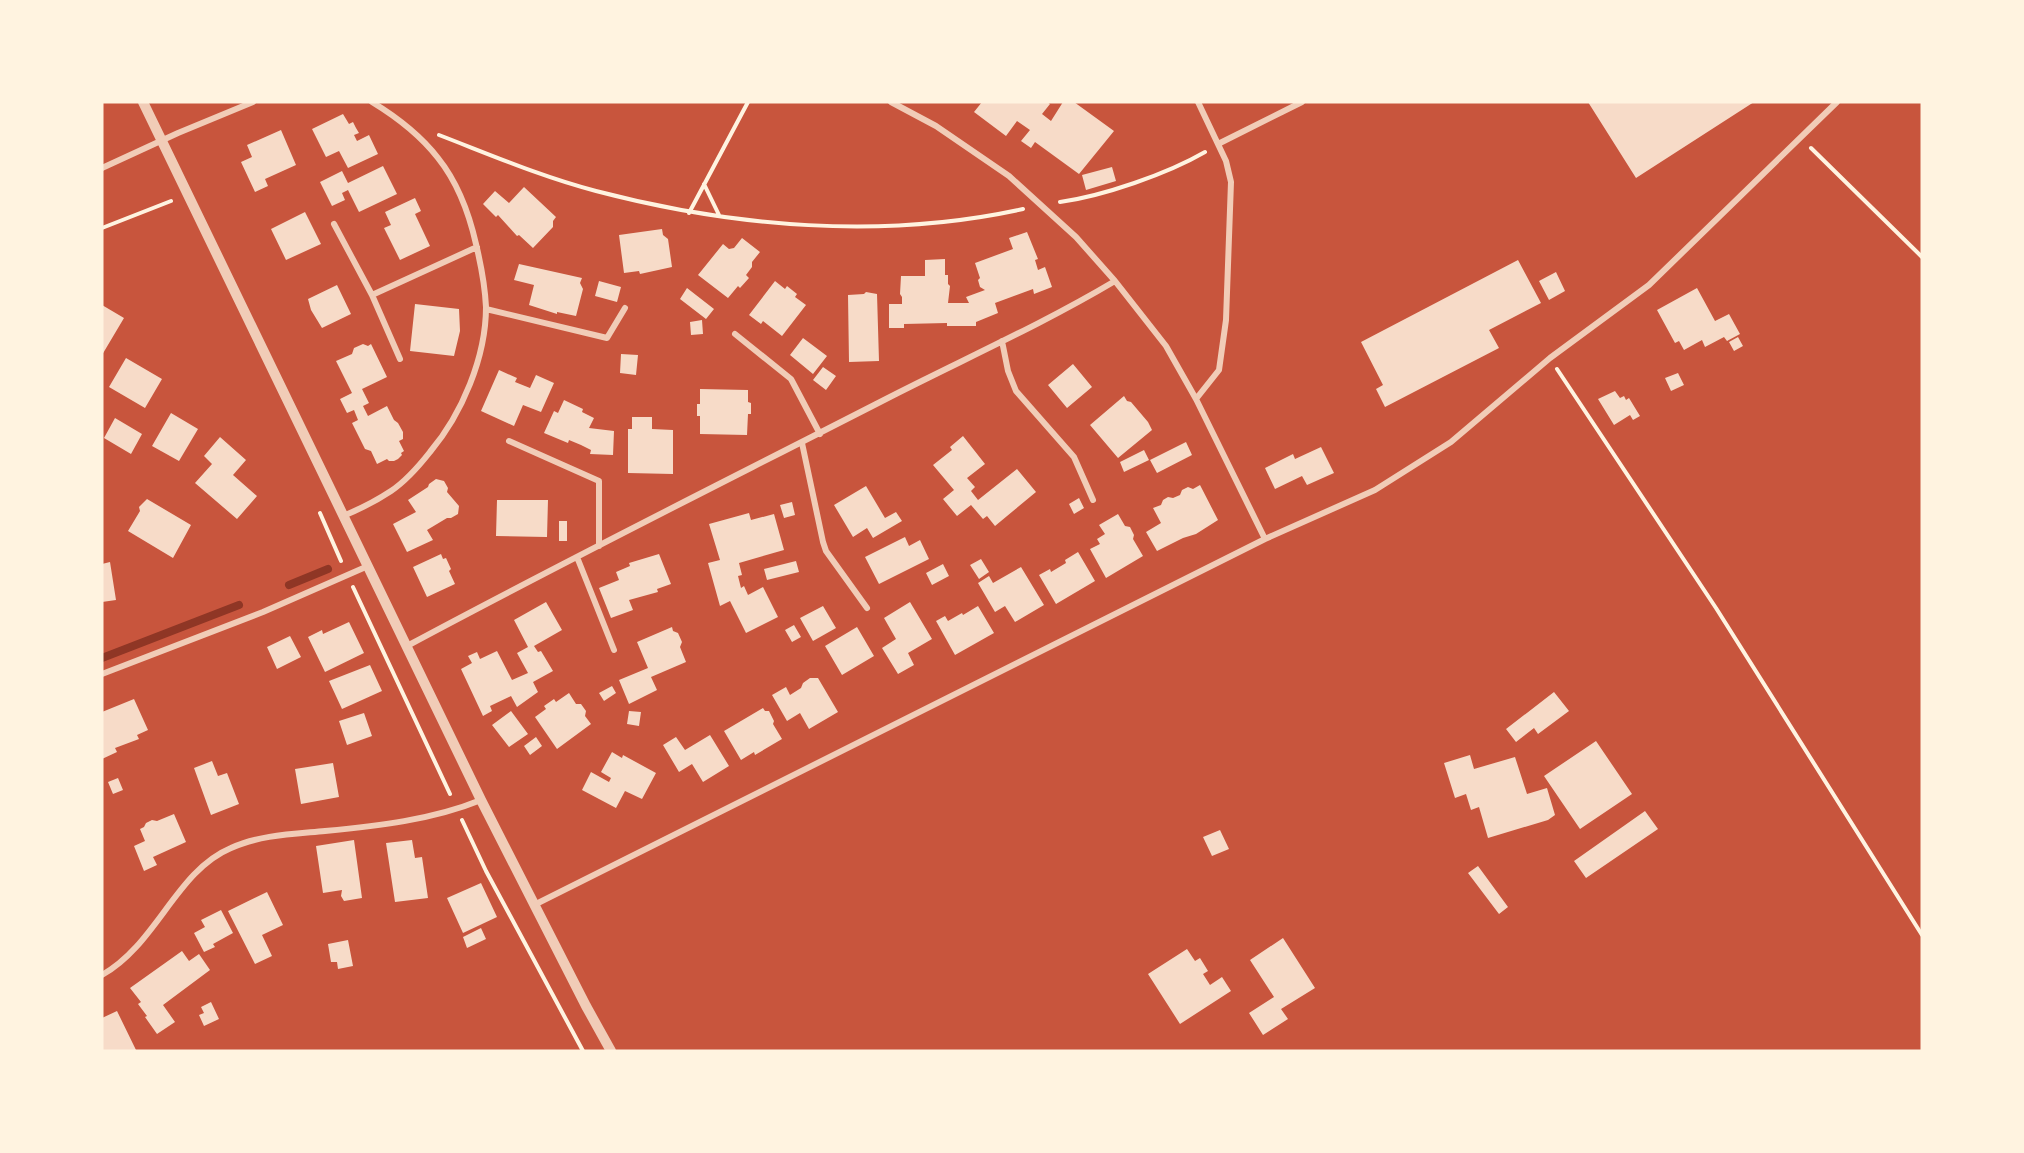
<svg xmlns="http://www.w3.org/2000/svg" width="2024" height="1153" viewBox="0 0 2024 1153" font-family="'Public Sans',sans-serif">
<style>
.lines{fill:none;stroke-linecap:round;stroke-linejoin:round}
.stream{stroke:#8f3625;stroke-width:8}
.building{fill:#f7dbc8}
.path{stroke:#fff3e0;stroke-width:4}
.minor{stroke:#f1ccb7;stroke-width:6}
.tertiary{stroke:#f1ccb7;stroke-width:10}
</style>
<rect width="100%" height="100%" fill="#c8553d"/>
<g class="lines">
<!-- stream -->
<path class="stream" d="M289,585l39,-16
M102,658l137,-53"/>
</g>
<!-- building -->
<path class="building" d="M982,102h65l3,2 -8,10 9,7 12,-19h11l40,29 -35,43 -44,-32 -4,6 -10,-7 9,-11 -13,-9 -11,15 -32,-24z
M1588,102h166l-118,76z
M343,114l6,10 4,-2 3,6 3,5 -5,2 3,6 12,-6 9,19 -30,14 -9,-17 -13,6 -14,-28z
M281,130l15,35 -31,14 3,7 -13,6 -14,-30 11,-5 -5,-12z
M383,166l14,28 -38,18 -11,-22 -6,3 3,7 -13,6 -12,-24 22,-11 6,12z
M1112,167l4,14 -30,9 -4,-15z
M524,187l32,30 -3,4v6l-20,21 -14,-13 -2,1 -19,-21 -2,2 -13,-13 12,-13 14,12z
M415,198l6,13 -6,3 15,32 -30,14 -16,-32 7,-3 -6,-13z
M305,212l16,32 -35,16 -15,-31z
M662,229l1,6 5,4 4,28 -32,7 -1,-3 -15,2 -5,-38z
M1027,232l11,27 -3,1 3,10 7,-3 7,20 -18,7 -1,-5 -38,14 3,10 -22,9v4h-29v-3l-43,1v4h-15v-24h13v-7l-2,-3 1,-18h24v-16l20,-1v16h3v9l2,2 -2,17h21l-3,-6 19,-7 -5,-3 -2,-7 2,-2 -5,-15 38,-14 -4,-11z
M742,238l18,14 -8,10v5l-6,8 3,3 -9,10 -2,-2 -10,12 -30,-23 25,-31 6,5 5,-1z
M1518,260l23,43 -52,27 10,18 -114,59 -9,-18 7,-4 -22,-43z
M519,264l63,14 -2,5 3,6 -7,27 -19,-4v2l-28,-9 5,-20 -20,-5z
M1556,272l9,19 -16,9 -10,-19z
M599,281l22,6 -4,15 -22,-6z
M775,281l10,8 2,-3 10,8 -2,3 11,8 -24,31 -19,-15 -2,3 -12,-9z
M337,285l14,29 -29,14 -11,-18 -3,-11z
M687,288l27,21 -8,10 -26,-20z
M1697,288l18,33 14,-7 11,20 -13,7 -3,-4 -19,10 -3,-7 -18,10 -5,-9 -4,2 -18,-33z
M866,292l11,2 2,67 -30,1 -1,-67 16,-1z
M415,304l44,5 1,22 -6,25 -44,-5z
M102,305l22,13 -22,37z
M702,320l1,14 -12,1 -1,-13z
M1738,337l5,9 -9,5 -5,-9z
M803,338l24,18 -14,18 -23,-19z
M363,344l5,2 3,-2 16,33 -25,12 7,14 -6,3 5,10 19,-10 7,14 4,3 5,9v7l-4,2 5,10 -3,2 1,2 -4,4 -4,2h-5l-2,-2 -10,5 -6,-13 -6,-2 -13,-26 6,-3 -4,-10 -7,3 -7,-14 12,-6 -16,-32 16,-7 2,-6z
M621,354l17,1 -2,20 -16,-2z
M126,358l36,21 -17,29 -36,-21z
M1073,364l19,23 -25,21 -19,-23z
M823,367l13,9 -10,14 -13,-10z
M499,370l18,8 -2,4 15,6 6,-13 18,8 -13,29 -18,-7 -9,21 -33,-15z
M1678,373l6,12 -13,6 -6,-13z
M700,389l48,1v12l3,1v11h-3l-1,21 -47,-1v-18h-3v-12h3z
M1615,391l5,7 4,-2 2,4 3,-2 11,18 -7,4 -3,-5 -16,10 -16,-26z
M1124,396l3,5 4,1 17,20 4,8 -34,28 -28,-33z
M564,400l19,9 -1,3 12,6 -5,10 25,3 -1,24 -23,-1 1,-4 -10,-5 -12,-5 -1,3 -24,-10 10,-22 4,2z
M171,413l27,16 -19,32 -27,-15z
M632,417h20v12l21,1v44l-45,-1v-44h4z
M115,418l27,16 -11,20 -27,-16z
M963,436l22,28 -18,14 8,9 -4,4 7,9 39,-31 19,23 -41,34 -8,-10 -4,3 -12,-14 -14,11 -14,-17 11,-9 -21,-25 19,-15 -2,-3z
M220,437l26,23 -13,15 24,21 -20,23 -42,-36 17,-19 -8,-8z
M1186,442l6,13 -35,18 -7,-13z
M1321,447l13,26 -27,12 -5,-9 -27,13 -10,-21 28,-14 2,5z
M1144,450l5,10 -25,12 -4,-10z
M436,479l8,2 4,7 -1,4 12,14 -1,8 -7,4h-4l-20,12 6,10 -26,12 -14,-28 23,-12 -8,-12 20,-13 1,-3z
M1200,485l18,35 -22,14 -13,4 -26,13 -11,-19 15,-9 -8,-15 8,-3 2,-5 5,-3 5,1 7,-3 2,-5 6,-3 5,2z
M866,486l19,32 11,-6 6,9 -29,17 -6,-10 -14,9 -19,-32z
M1079,498l5,10 -10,6 -5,-10z
M147,499l44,26 -18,33 -45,-27 12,-20 -1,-4z
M497,500h51l-1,37 -51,-1z
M792,502l3,13 -11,3 -4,-13z
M749,513l2,7 23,-6 10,36 -45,13 3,12 -4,1 3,12 3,-2 4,9 15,-8 15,30 -32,16 -16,-32 -10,5 -12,-43 12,-3 -11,-36z
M1118,514l7,12 5,1 4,8 -1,4 10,17 -37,22 -16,-29 10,-5 -3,-5 8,-5 -6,-9z
M559,521h8v20h-8z
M905,537l4,9 11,-6 9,19 -50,25 -14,-27z
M1078,552l17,29 -39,23 -17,-29 11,-6 1,3 15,-9 -1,-3z
M441,554l2,5 3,-1 5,11 -2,2 6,13 -28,13 -14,-30z
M659,554l12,30 -14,5 1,3 -29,8 4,10 -22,8 -12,-30 20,-8 -3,-8 14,-6 -1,-3z
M981,559l8,13 -10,7 -9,-14z
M796,561l3,11 -32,8 -3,-11z
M110,562l6,38 -14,2v-38z
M943,564l6,12 -17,9 -6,-12z
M1021,567l23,38 -29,17 -10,-16 -10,6 -17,-29 11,-7 4,7z
M546,602l16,28 -28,16 4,6 3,-1 12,20 -20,11 5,10 -21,15 -6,-11 -21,10 2,5 -9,5 -22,-47 11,-6 -4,-7 9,-4 3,7 17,-8 15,29 16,-7 -11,-20 11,-6 -14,-27z
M910,602l22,37 -24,14 6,12 -16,9 -16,-26 14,-9 -12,-21z
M823,606l13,22 -23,13 -13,-23z
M978,606l16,27 -39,22 -19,-34 9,-5 3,5 14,-8 1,2z
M349,622l15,31 -39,19 -17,-35 14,-7 1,4z
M794,625l7,12 -9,5 -7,-12z
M672,627l1,4 5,2 4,9 -2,5 6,15 -35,15 6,13 -28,14 -10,-24 29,-12 -11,-26z
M857,627l17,29 -32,19 -17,-29z
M290,636l11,21 -24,12 -10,-22z
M370,665l12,26 -40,18 -13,-28z
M810,678h8l20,34 -29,17 -9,-16 -13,8 -15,-26 14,-8 4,8 11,-7 2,-5z
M612,686l4,7 -12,8 -5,-8z
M1554,692l15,19 -31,23 -4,-6 -18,14 -10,-13z
M569,693l7,11h5l5,7 -1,5 6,8 -34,25 -22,-32 11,-8 -2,-3 10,-7 2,3z
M134,699l14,31 -11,5 2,4 -24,9 2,4 -15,7v-47z
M763,708l2,3h4l5,10 -1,3 9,15 -27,16 -1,-3 -13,8 -17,-29z
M511,711l17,23 -19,13 -17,-22z
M629,711l12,1 -2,14 -12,-2z
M364,713l8,23 -25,9 -8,-24z
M710,735l19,31 -26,16 -11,-18 -13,8 -16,-27 13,-8 9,13z
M536,737l6,9 -12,9 -6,-9z
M1596,741l36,53 -52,35 -36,-53z
M612,752l10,6 1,-3 33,18 -14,26 -17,-8 -9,17 -34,-18 9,-18 18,10 2,-4 -10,-6z
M1470,755l4,14 41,-12 12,37 20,-6 8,27 -7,5 -60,18 -9,-31 -8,3 -5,-16 -11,4 -11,-35z
M212,761l6,15 9,-3 12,31 -28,11 -17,-47z
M333,763l6,34 -38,7 -6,-35z
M118,778l5,12 -10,4 -5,-12z
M1645,811l13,18 -72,49 -12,-17z
M174,814l12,28 -33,15 4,8 -13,6 -10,-25 11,-5 -5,-12 4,-2 2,-4 6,-3 5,1z
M1220,830l9,19 -17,7 -9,-19z
M354,840l8,58 -18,3 -3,-5 1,-6 -19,3 -7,-47z
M412,840l3,18 7,-1 6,41 -33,4 -9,-59z
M1478,866l30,41 -9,7 -31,-41z
M481,883l16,34 -34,16 -16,-35z
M267,892l16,33 -21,10 10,21 -17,8 -27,-53z
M221,910l12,23 -20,11 2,3 -11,5 -10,-19 11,-6 -4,-7z
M481,928l5,11 -19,9 -4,-11z
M1283,938l32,50 -34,21 7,10 -25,16 -14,-22 25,-16 -24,-37z
M348,940l5,26 -15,3 -1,-7h-6l-3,-18z
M1187,949l8,12 5,-3 8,13 -5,3 7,11 12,-8 9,14 -51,33 -32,-50z
M182,951l7,10 10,-7 11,16 -47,35 12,17 -18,12 -12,-17 2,-1 -9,-12 3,-2 -11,-14z
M211,1002l8,17 -15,7 -5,-11 5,-2 -3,-6z
M117,1011l19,39 -3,1h-31v-33z"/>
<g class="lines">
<!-- path -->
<path class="path" d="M439,135c52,20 103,42 157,56 137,36 287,49 427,18
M1811,148l111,109
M704,184l15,31
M1060,202c43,-6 107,-28 145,-50
M689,213l59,-111
M102,228l69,-27
M1557,369l159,239 206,327
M320,513l21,48
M353,587l97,207
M462,820l24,51 97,180"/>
<!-- minor -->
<path class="minor" d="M891,102l45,24 73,50 67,61 39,44 51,65 30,53 69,140
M1218,144l84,-42
M102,168l76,-35 75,-31
M334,224l38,71 28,64
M372,295l105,-48
M486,309l121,29 18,-30
M735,334l56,45 29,55
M1002,341l6,30 8,20 58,66 19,43
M1196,399l23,-29 7,-50 5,-138 -5,-21 -28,-59
M509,441l90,40v65
M802,443l21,99 3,9 41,57
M343,516c17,-7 33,-15 48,-25 15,-10 28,-25 39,-39 32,-38 56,-95 56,-145 -1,-22 -5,-42 -10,-63 -7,-31 -18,-61 -38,-86 -17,-22 -43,-42 -66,-56
M577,557l37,93
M407,646c158,-85 319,-165 479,-247 76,-39 155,-74 229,-118
M102,674l161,-62 105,-46
M534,905l731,-366 110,-49 76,-48 99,-84 99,-73 188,-183
M102,975c55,-31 74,-104 129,-127 28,-13 63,-14 94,-17 52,-5 107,-11 156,-31"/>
<!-- tertiary -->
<path class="tertiary" d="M143,102l338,698 105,206 25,45"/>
</g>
<!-- border -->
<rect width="2024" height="1153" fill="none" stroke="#fff3e0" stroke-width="207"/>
</svg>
